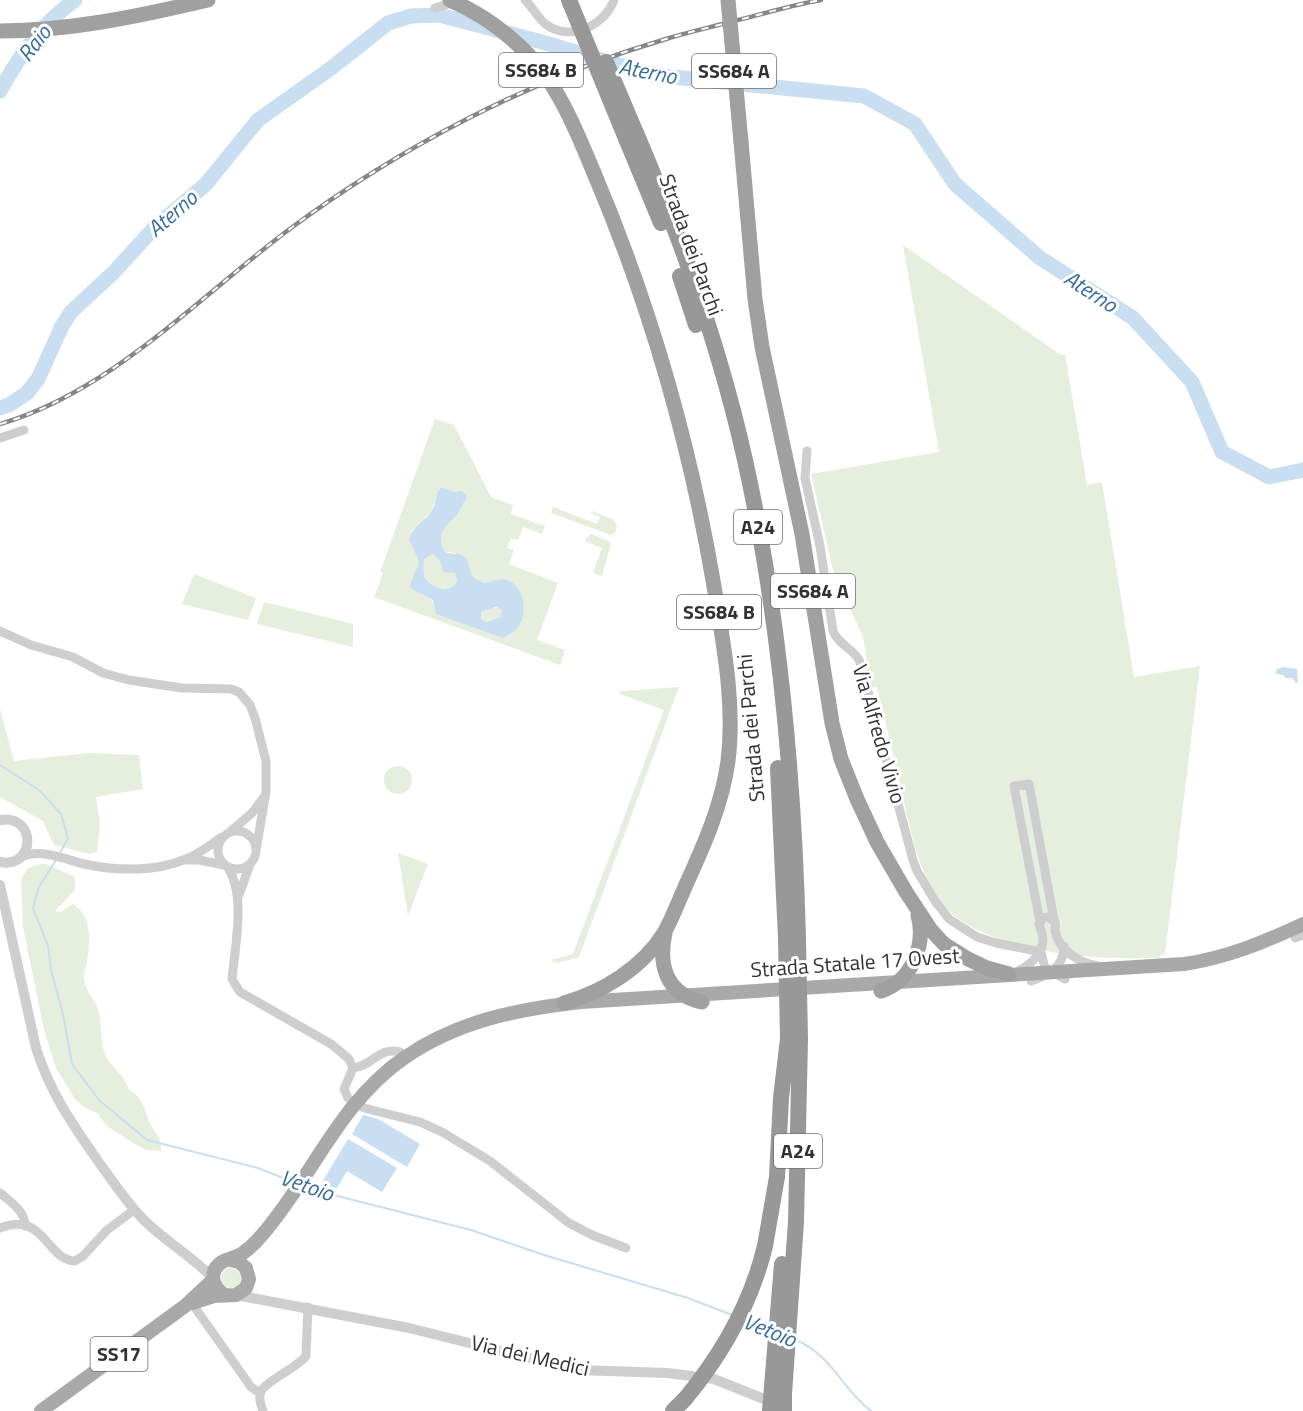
<svg xmlns="http://www.w3.org/2000/svg" width="1303" height="1411" viewBox="0 0 1303 1411" font-family="'Titillium Web',sans-serif">
<style>
.green{fill:#e6efde;fill-rule:evenodd}
.water{fill:#c9def0;fill-rule:evenodd}
.lines{fill:none;stroke-linecap:round;stroke-linejoin:round}
.stream{stroke:#c9def0;stroke-width:2}
.river{stroke:#c9def0;stroke-width:15}
.minor{stroke:#cecece;stroke-width:9}
.tertiary{stroke:#cecece;stroke-width:10}
.primary{stroke:#a9a9a9;stroke-width:14}
.trunk{stroke:#a0a0a0;stroke-width:15}
.motorway{stroke:#989898;stroke-width:16}
.rail-casing{stroke:#868686;stroke-width:4.5}
.rail{stroke:#fff;stroke-width:2;stroke-dasharray:7;stroke-linecap:butt}
.trunk-bridge{stroke:#a0a0a0;stroke-width:15}
.motorway-bridge{stroke:#989898;stroke-width:16}
.labels{text-anchor:middle;stroke-width:6;stroke-linejoin:round;paint-order:stroke}
.shield{fill:#fff;stroke:#6f6f6f;stroke-width:1.5}
.shield-label{font-size:20px;font-weight:bold;fill:#313131}
.street-label{font-size:21px;fill:#313131;stroke:#fff}
.water-label{font-size:22px;font-style:italic;fill:#366d9d;stroke:#fff}
</style>
<rect width="100%" height="100%" fill="#fff"/>
<!-- green -->
<path class="green" d="M903,245l158,110 4,-1 22,131 15,-3 32,195 66,-11 -35,288 -5,1v3c-26,0 -52,1 -78,-2 -38,-3 -109,-18 -136,-48 -29,-32 -36,-82 -46,-123 -7,-32 -15,-65 -23,-98l-6,1 -8,-51 -29,-63 -23,-100 128,-22z
M435,419l19,6 37,72 22,8 -2,9 34,12 -3,8 -19,-7 -5,13 -7,-2 -4,10 7,2 -5,14 49,19 -21,57 28,10 -5,15 -186,-68 9,-24 -3,-1zM441,487l14,5 11,8c-5,5 -6,12 -11,17 -12,13 -19,16 -10,35l10,1 14,11c0,12 9,20 22,18l30,41 -11,11 -75,-27c-4,-13 -10,-9 -18,-16 -3,-2 -4,-5 -6,-8l9,-19 -9,-33 20,-19 8,-23z
M553,507l44,17 3,-7 -9,-4 1,-2 20,8 5,6 -2,8 -4,2 -60,-22z
M591,534l18,7 2,3 -9,32 -9,-3 9,-25 -17,-7 2,-4z
M433,554l3,2 13,16 6,1 2,8c-7,12 -25,8 -32,-3 -2,-4 -1,-14 -1,-19z
M194,574l62,24 -8,22 -66,-16z
M264,602l89,22v23l-96,-23z
M493,608h5l4,2 -2,7 -13,5 -6,-3v-7z
M679,687l-100,270 -21,6 -7,-3 22,-6 91,-244 -44,-16 1,-3z
M0,709l14,52 75,-8 50,2 4,34 -47,8 4,27 -3,28 -9,2 -34,-9 -11,-24 -43,-24z
M384 780a14 14 0 1 1 28 0a14 14 0 1 1-28 0Z
M398,853l30,11 -20,52z
M40,864h6l29,13v13l-20,21 6,1 11,-8c21,11 18,38 15,58 -1,6 -4,12 -3,18 2,11 11,20 14,30 5,15 1,36 10,50 7,10 17,16 21,30 16,8 15,21 22,35 7,13 10,10 10,26l-13,-1 -12,-5 -29,-19 -10,-13 -12,-5 -10,-9 -19,-31 -12,-38 -21,-103 -2,-48 7,-11z
M221 1278a10 10 0 1 1 20 0a10 10 0 1 1-20 0Z"/>
<!-- water -->
<path class="water" d="M441,487l14,5 7,-1 4,4v5c-5,5 -6,12 -11,17 -12,13 -19,16 -10,35 6,3 12,0 18,4 10,5 2,19 17,25 9,5 17,-4 27,-1 16,5 21,29 13,44 -3,6 -11,11 -17,14l-67,-24 -3,-14 -21,-11 -2,-3c9,-30 14,-15 -1,-46 4,-17 16,-17 23,-30 5,-8 3,-17 9,-23zM433,554l7,7 3,11 12,1 2,8c-7,13 -24,8 -32,-3 -2,-4 -1,-14 -1,-19zM496,607l6,3 -2,7 -13,5 -6,-3v-7z
M1282,667l15,2 1,13 -2,1 -4,-5h-6l-3,-3 -7,-1v-4z
M363,1115l15,4 42,25 -13,23 -55,-33z
M348,1139l49,29 -15,24 -35,-21 -10,17 -16,-4z"/>
<g class="lines">
<!-- stream -->
<path class="stream" d="M0,765l39,25 22,24 7,24 -8,15
M56,860l-17,27 -6,21 15,38 3,24 12,44 9,50 27,36 48,40 111,28 38,15
M304,1186l14,5 153,39 73,25 144,43 44,17
M745,1321l26,10
M796,1340c36,15 46,49 75,71"/>
<!-- river -->
<path class="river" d="M0,91c19,-35 42,-68 75,-91
M0,408l9,-3 18,-12 11,-14 24,-53 9,-14 43,-40 41,-45 51,-43 52,-64 72,-51 58,-46 23,-7 28,-1 103,27 110,33 212,21 51,28 40,60 85,74 93,60 59,64 30,70 47,25 34,-7"/>
<!-- minor -->
<path class="minor" d="M525,0c8,7 13,19 22,25 24,17 58,0 67,-25
M435,8l20,-6
M0,438l24,-8
M807,451l-2,27 15,68 13,85c6,15 21,17 27,31l53,198 4,11 18,30 14,18 28,18 19,6 45,9 4,16 20,11
M0,631l31,14 42,12 30,16 26,7 53,8 49,1 8,3 11,13 5,13 11,43v31l-10,58
M218 850a19 19 0 1 1 38 0a19 19 0 1 1-38 0Z
M231,831l21,-18 12,-16
M21,857c21,-9 42,2 63,7 32,7 72,8 102,-5 13,-5 24,-14 36,-22
M187,860h12l25,5
M228,868c18,27 7,79 4,111l8,13 91,52 18,15 4,9 -9,21 4,9 16,10 56,14 22,10 48,29 79,62 23,12 34,13
M239,895l11,-31
M1040,922l-26,-136 15,-2 25,136
M1295,938l8,-3
M1016,972c13,-6 27,-17 27,-33 0,-6 -3,-10 -4,-15l4,-6 5,-1 7,5c1,3 0,6 0,9 4,20 25,32 43,35
M1031,981c18,-6 33,-14 33,-35
M353,1068c18,-1 27,-22 47,-16l5,6
M0,1193c11,9 25,18 25,33
M0,1228c44,-18 46,32 75,33l8,-5 24,-26 27,-20
M196,1309l55,78 9,6
M263,1411c-2,-6 -5,-13 -2,-19 3,-10 36,-24 45,-36l2,-49"/>
<!-- tertiary -->
<path class="tertiary" d="M0,820c37,-6 36,49 0,42
M0,885l36,163c15,47 37,77 64,116 15,20 28,41 46,58 21,20 46,35 67,56
M236,1295l173,33 169,42 90,3 46,6 60,24"/>
<!-- primary -->
<path class="primary" d="M225,1295c-13,-7 -17,-24 -3,-33 6,-4 14,-4 21,-9 7,-5 14,-12 19,-18 51,-59 77,-132 142,-177 53,-37 114,-49 177,-56l603,-38c42,-6 81,-22 119,-40
M192,1303l22,-7 22,-1 10,-7 3,-9 -3,-11 -7,-6 -9,-2
M41,1411l144,-105 28,-26"/>
<!-- trunk -->
<path class="trunk" d="M0,31c70,0 140,-15 208,-31
M741,142l14,157 7,48 40,187 30,189 9,36 16,40 20,43 29,50 25,38 13,14 24,15 19,9 22,6
M665,933c-7,32 1,61 37,69
M881,991c31,-10 45,-46 37,-76
M564,1003c39,-11 78,-35 100,-70 8,-14 14,-30 21,-46 18,-40 37,-81 43,-126 7,-55 -4,-114 -13,-169 -24,-144 -64,-285 -121,-419"/>
<!-- motorway -->
<path class="motorway" d="M636,133c45,105 84,215 109,327 35,157 49,318 53,479
M627,141l34,82
M680,276l16,49
M778,768l8,171
M765,1246l12,-69 4,-79 7,-59
M784,1394l12,-172 4,-183
M673,1411l12,-12"/>
<defs>
<path id="rail" d="M0,424c110,-32 197,-125 287,-193 113,-84 243,-152 379,-192 23,-7 46,-12 68,-18 29,-7 58,-16 87,-21"/>
</defs>
<!-- rail casing -->
<use href="#rail" class="rail-casing"/>
<!-- rail -->
<use href="#rail" class="rail"/>
<!-- trunk-bridge -->
<path class="trunk-bridge" d="M450,0c44,19 86,54 109,97 14,24 24,50 35,76
M728,0l13,142"/>
<!-- motorway-bridge -->
<path class="motorway-bridge" d="M569,0l58,141
M606,62l30,71
M786,939l2,100
M798,939l2,100
M784,1394v17
M685,1399c38,-46 66,-95 80,-153
M770,1411l12,-147"/>
</g>
<g class="labels">
<!-- shield labels -->
<g class="shield">
<rect x="499" y="53" width="84" height="34" rx="4.5"/>
<rect x="692" y="54" width="84" height="34" rx="4.5"/>
<rect x="734" y="510" width="48" height="34" rx="4.5"/>
<rect x="771" y="574" width="84" height="34" rx="4.5"/>
<rect x="677" y="595" width="84" height="34" rx="4.5"/>
<rect x="774" y="1134" width="48" height="34" rx="4.5"/>
<rect x="90.5" y="1337" width="57" height="34" rx="4.5"/>
</g>
<g class="shield-label">
<text x="541" y="77">SS684 B</text>
<text x="734" y="78">SS684 A</text>
<text x="758" y="534">A24</text>
<text x="813" y="598">SS684 A</text>
<text x="719" y="619">SS684 B</text>
<text x="798" y="1158">A24</text>
<text x="119" y="1361">SS17</text>
</g>
<!-- street labels -->
<g class="street-label">
<text transform="translate(691 245) rotate(70)" y="7">Strada dei Parchi</text>
<text transform="translate(751 728) rotate(-95)" y="7">Strada dei Parchi</text>
<text transform="translate(879 734) rotate(74)" y="7">Via Alfredo Vivio</text>
<text transform="translate(855 963) rotate(-4)" y="7">Strada Statale 17 Ovest</text>
<text transform="translate(530 1356) rotate(13)" y="7">Via dei Medici</text>
</g>
<!-- water labels -->
<g class="water-label">
<text transform="translate(34 43) rotate(-52)" y="8">Raio</text>
<text transform="translate(648 71) rotate(11)" y="8">Aterno</text>
<text transform="translate(172 213) rotate(-41)" y="8">Aterno</text>
<text transform="translate(1091 291) rotate(33)" y="8">Aterno</text>
<text transform="translate(307 1185) rotate(19)" y="8">Vetoio</text>
<text transform="translate(770 1330) rotate(22)" y="8">Vetoio</text>
</g>
</g>
</svg>
